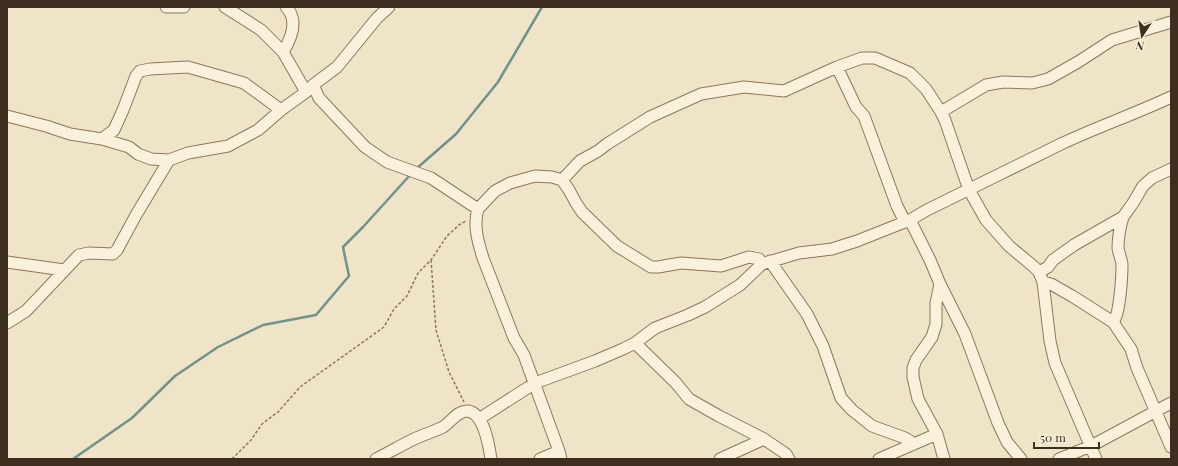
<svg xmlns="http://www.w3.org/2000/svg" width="1178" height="466" viewBox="0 0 1178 466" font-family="'Playfair Display',serif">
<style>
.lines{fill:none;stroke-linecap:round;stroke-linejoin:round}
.stream{stroke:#6f938a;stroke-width:2.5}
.minor-casing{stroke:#8d765c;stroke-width:13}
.path{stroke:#8d765c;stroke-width:1.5;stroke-dasharray:3 2;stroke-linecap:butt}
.minor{stroke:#faf1dc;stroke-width:11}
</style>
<rect width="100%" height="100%" fill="#f0e4c8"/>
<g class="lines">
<!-- stream -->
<path class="stream" d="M416,169l40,-35 42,-52 44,-75
M73,459l59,-41 43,-42 43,-29 45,-22 53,-10 33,-39 -6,-29 20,-20 48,-53"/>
<defs>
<path id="minor" d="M166,7h18
M225,7l36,23 22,22 23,40
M283,52c8,-13 16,-32 3,-45
M837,67l19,40 8,9 33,90 8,16
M313,85l6,13 46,49 22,15 44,16 47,31 17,-18 15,-8 25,-7 17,1 10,3 7,10 7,13 6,9 35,34 34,21h7l23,-4 40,3 28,-9 10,2 3,5 37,-11 33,-4 25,-8 53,-21 17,-10c45,-22 89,-44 134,-66 36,-17 74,-30 110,-47
M941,112l4,8 24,70 17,30 23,26 24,20 6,6 4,10 7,59 5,22 41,96
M7,116l39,10 24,8 32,5 27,8 9,7 13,5 18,1 19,-7 40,-7 30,-16 23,-20 25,-18 7,-7 24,-18 40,-49 12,-11
M102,139l12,-9 9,-20 13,-34 4,-5 10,-2 38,-2 56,16 37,27
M562,180l18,-19 18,-10 9,-7 43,-27 51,-23 43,-7 40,4 53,-24 25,-9h13l35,15 16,16 15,23 45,-27 17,-3 29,1 16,-4 30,-17 34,-22 59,-18
M478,209c-5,16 0,33 5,49l31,80 10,17 35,96 2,8
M910,220l20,40 10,24 -4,19v21l-4,13 -16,23 -3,8v9l5,22 19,35 7,25
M770,261l37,53 16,32 18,52 11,12 20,16 33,12 5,3 2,4
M7,262l57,8
M1039,272l9,-5 5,-7 21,-15 49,-28 10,-14 10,-17 9,-8 19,-9
M1043,282l8,2 21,12 41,26 18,27 6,19 34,79
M940,284l25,50 33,89 9,19 14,17
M1113,322c7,-7 9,-47 9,-58 -1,-6 -3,-10 -4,-16 0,-10 2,-21 5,-31
M7,323l19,-12 53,-56 10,-2 24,1 4,-4 19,-35 33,-55
M635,343l41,40 13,16 30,17 45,23 22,15 3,5
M479,419l56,-36 60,-22 28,-12 12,-6 20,-15 33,-13 17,-8 35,-22 22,-21
M376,459c12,-6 24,-13 36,-19 10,-5 21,-8 31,-13 8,-5 15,-17 25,-16 17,3 21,36 23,48
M540,459l19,-8
M720,459l44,-20
M879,459l58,-25
M1059,459l32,-13 80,-43"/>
</defs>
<!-- minor casing -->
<use href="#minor" class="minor-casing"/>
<!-- path -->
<path class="path" d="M431,260l5,70 13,42 15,30
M232,459l19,-19 11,-16 16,-12 22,-25 84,-60 10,-18 13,-13 11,-23 13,-13 16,-24 12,-11 7,-4"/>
<!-- minor -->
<use href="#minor" class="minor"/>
</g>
<!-- border -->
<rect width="1178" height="466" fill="none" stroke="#3d2e20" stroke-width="16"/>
<!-- north arrow -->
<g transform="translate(1142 36) rotate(192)" stroke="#f7eed8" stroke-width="3" paint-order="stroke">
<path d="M0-3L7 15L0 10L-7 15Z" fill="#3d2e20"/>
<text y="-6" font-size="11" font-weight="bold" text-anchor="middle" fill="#3d2e20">N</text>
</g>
<!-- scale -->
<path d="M1034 442v6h65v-6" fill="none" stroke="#3d2e20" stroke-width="2"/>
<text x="1040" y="442" font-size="12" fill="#3d2e20" stroke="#f7eed8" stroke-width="3" paint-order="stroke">50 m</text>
</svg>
